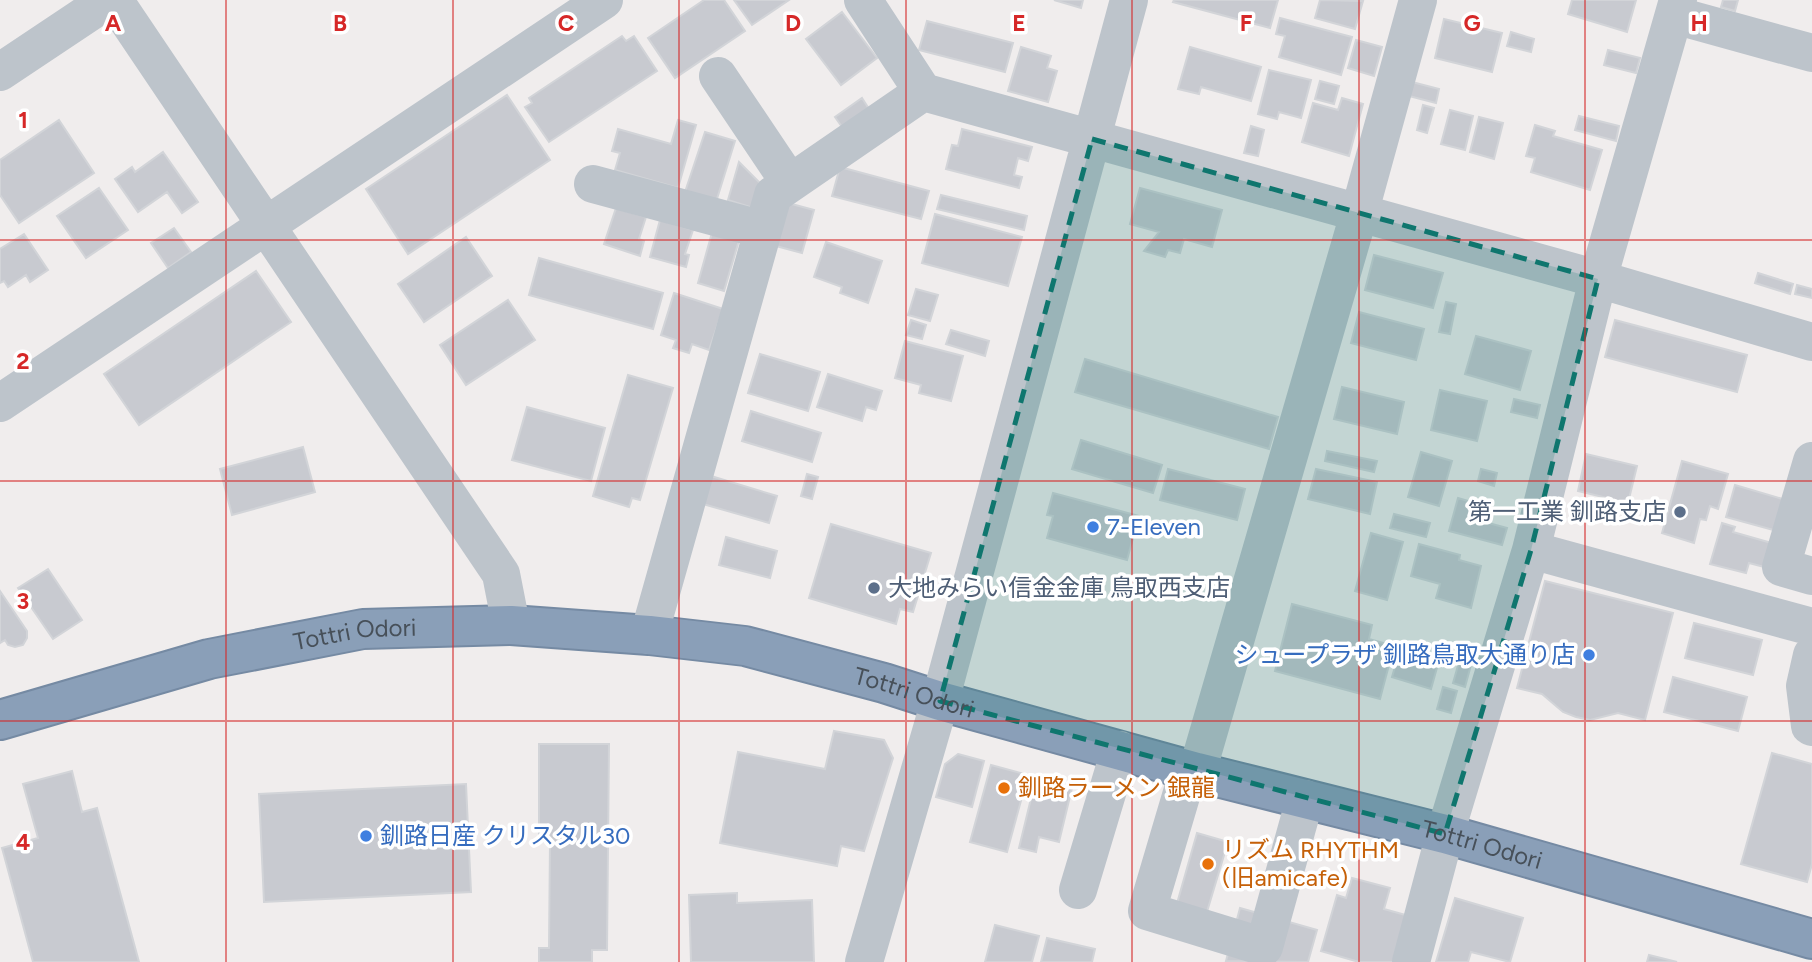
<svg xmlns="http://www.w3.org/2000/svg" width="1812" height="962" viewBox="0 0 1812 962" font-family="Figtree,'Noto Sans JP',sans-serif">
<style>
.building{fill:#c8cad0;stroke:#d2d4d8;stroke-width:2}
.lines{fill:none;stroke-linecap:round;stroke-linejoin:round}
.highway-casing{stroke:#758aa3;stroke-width:42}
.minor{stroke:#bdc4cb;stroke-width:38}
.highway{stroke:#8a9fb8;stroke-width:38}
.marked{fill:#0f766e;fill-opacity:0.2;stroke:#0f766e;stroke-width:5;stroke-dasharray:14 9;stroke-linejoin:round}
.grid{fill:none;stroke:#d62828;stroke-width:2;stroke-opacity:0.55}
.service-dot{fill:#5c6f8a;stroke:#fff;stroke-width:2.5}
.shop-dot{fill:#3f7fe0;stroke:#fff;stroke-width:2.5}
.food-dot{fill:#e8710a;stroke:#fff;stroke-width:2.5}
.labels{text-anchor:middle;stroke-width:7;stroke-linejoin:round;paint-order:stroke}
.service-label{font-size:24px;fill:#4e5e75;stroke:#fff;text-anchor:end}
.shop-label{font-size:24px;fill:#366cbe;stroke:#fff;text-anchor:start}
.street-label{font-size:24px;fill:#475059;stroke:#fff}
.food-label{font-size:24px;fill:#c56008;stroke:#fff;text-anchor:start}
.grid-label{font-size:23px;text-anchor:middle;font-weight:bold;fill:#d62828;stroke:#fff;stroke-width:7;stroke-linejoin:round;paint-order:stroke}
</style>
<rect width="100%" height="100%" fill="#f0eded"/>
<!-- building -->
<path class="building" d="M704,0h20l21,31 -70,47 -27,-40z
M734,0h55l-37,25z
M1054,0h29l-2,8z
M1174,0h104l-8,28 -97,-26z
M1320,0l43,1 -8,28 -40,-11z
M1572,0h64l-9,32 -59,-18z
M1723,0h15l-3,11 -14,-4z
M842,12l35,46 -36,27 -35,-46z
M1280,18l72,19 -11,38 -62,-18 6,-21 -9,-2z
M1444,19l58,14 -10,39 -57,-14z
M927,21l86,22 -8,29 -86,-22z
M1511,32l23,7 -3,13 -24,-6z
M622,36l4,5 8,-5 23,35 -108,71 -24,-35 7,-4 -3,-5z
M1356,40l26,7 -8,29 -26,-8z
M1021,47l30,9 -4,12 10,3 -9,31 -40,-11z
M1190,47l71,20 -10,34 -50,-14 -2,7 -21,-5z
M1608,50l32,8 -4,15 -32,-8z
M1269,70l42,10 -10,38 -22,-6 -2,7 -19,-5z
M1320,81l19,5 -5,18 -19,-5z
M1412,82l27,7 -3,14 -27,-7z
M507,95l43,65 -142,94 -42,-65z
M862,98l7,11 -27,18 -7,-10z
M1342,98l21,6 -14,52 -47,-14 11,-39 25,7z
M1423,105l11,3 -7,25 -10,-3z
M1450,110l23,6 -8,34 -24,-6z
M1579,116l40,10 -3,15 -41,-11z
M1479,117l24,6 -9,36 -24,-7z
M59,120l35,53 -75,50 -19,-28v-35z
M678,120l18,5 -18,63 -63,-18 5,-17 -8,-2 6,-22 53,15z
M1535,125l20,6 -2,5 49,14 -12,40 -59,-18 4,-14 -9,-2z
M1251,126l13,4 -6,26 -14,-3z
M962,129l70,18 -4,14 -10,-3 -4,17 8,2 -3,11 -73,-19 6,-24 6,1z
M705,132l30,9 -19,61 -31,-10z
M163,152l35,50 -16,11 -15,-21 -29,20 -23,-33 17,-12 3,5z
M739,162l21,21 -7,25 -25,-8z
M840,167l89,24 -8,28 -89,-23z
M99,188l29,42 -42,28 -29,-42z
M1140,188l82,22 -10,37 -28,-8 -4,14 -12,-3 -3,7 -21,-6 15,-19 -29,-8z
M941,195l86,21 -3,14 -87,-21z
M788,203l26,7 -12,43 -26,-7z
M616,208l30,9 -7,22 5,2 -4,15 -36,-12z
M935,214l87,23 -14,49 -86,-23z
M660,220l33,10 -8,24 4,1 -3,12 -36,-10z
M174,228l17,24 -23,16 -17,-25z
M713,229l27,8 -16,54 -26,-8z
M24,234l24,36 -18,12 -4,-7 -18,12 -4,-6 -4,2v-34z
M466,237l26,39 -68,46 -26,-38z
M826,242l56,19 -14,42 -28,-10 2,-6 -28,-10z
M1374,255l69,18 -10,35 -68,-18z
M539,258l124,35 -10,36 -124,-34z
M256,271l35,51 -152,103 -35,-51z
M1758,273l35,11 -3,10 -35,-11z
M1797,285l15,4v9l-17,-4z
M916,289l22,6 -8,26 -22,-6z
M674,293l49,16 -14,41 -17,-6 -3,9 -16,-5 3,-8 -15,-5z
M508,300l27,40 -69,45 -26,-40z
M1446,302l10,2 -6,30 -11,-2z
M1359,312l65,17 -8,31 -65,-17z
M911,320l15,5 -4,14 -16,-4z
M1615,320l132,35 -10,37 -132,-35z
M951,330l38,11 -4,15 -39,-12z
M1476,336l55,15 -11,39 -55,-16z
M905,341l58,15 -12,45 -32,-8 2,-8 -26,-7z
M760,354l60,18 -12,39 -60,-18z
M1085,359l193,58 -9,32 -194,-57z
M828,374l54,17 -6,19 -10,-3 -4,14 -45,-14z
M628,375l45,13 -33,112 -8,-2 -3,9 -36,-11z
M1342,387l62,15 -7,32 -63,-15z
M1440,390l47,11 -10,40 -46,-11z
M1514,399l26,6 -3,13 -26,-6z
M527,407l78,21 -14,53 -79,-21z
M751,411l70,22 -9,29 -70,-21z
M1081,440l81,25 -9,28 -81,-24z
M303,447l12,45 -83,23 -12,-46z
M1327,451l50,10 -3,11 -49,-11z
M1421,452l31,9 -13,45 -31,-9z
M1586,454l51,12 -9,37 -50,-12z
M1682,461l46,13 -10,35 -8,-3 -4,14 -6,-1 -6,24 -32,-10z
M1168,469l77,20 -8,31 -77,-20z
M1316,469l61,13 -7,32 -62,-15z
M1481,469l16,4 -3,13 -16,-5z
M807,474l11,3 -6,22 -11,-3z
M711,476l66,20 -8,27 -66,-19z
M1735,485l51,15 -9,31 -51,-14z
M1053,493l86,23 -12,44 -80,-22 6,-22 -6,-1z
M1458,498l27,8 -4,15 26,7 -5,17 -53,-14z
M1394,514l36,9 -4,14 -36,-9z
M1722,523l13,4 -2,5 42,12 -7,24 -19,-5 -3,10 -36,-9z
M831,524l100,29 -18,59 -13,-3 -4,15 -87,-26z
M1371,533l32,9 -16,58 -32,-9z
M726,537l51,14 -7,27 -51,-13z
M1419,544l41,11 -1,5 22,6 -10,42 -35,-10 4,-14 -29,-8z
M48,569l34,51 -29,19 -35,-51z
M1545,581l128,32 -28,107 -27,-7 -28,7 -14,-3 -13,-5 -21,-18 -25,-6z
M0,591l27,40v7l-4,7 -8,2 -7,-2 -3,-5 -5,3z
M1292,604l80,21 -3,14 25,7 -14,53 -105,-28z
M1694,623l68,17 -9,35 -68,-17z
M1401,646l39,11 -9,32 -39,-12z
M1459,662l12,3 -6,22 -12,-4z
M1673,677l74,20 -9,34 -74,-19z
M1443,687l14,4 -6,22 -14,-4z
M834,731l50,9 9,18 -29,93 -23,-5 -4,20 -117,-23 18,-91 87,17z
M539,744h70l-2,206h-15v12h-53v-14h10l1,-106 -11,-1z
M1772,753l40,11v100l-5,18 -66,-18z
M958,754l26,7 -12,46 -36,-10 9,-33z
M991,765l37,10 -21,77 -37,-10z
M72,771l10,41 15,-4 42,154h-106l-31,-114 36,-10 -15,-54z
M1036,778l36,10 -13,54 -20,-5 -3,15 -17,-4z
M466,784l5,108 -207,10 -5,-108z
M1197,833l31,9 -22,73 -30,-8z
M1352,878l38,10 -6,21 25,7 -14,46h-36l-38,-11 16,-56 9,3z
M737,893v10l75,-3 2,62h-123l-2,-67z
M1455,898l68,20 -13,44 -39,-10 -3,10h-32z
M1240,908l77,22 -9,32 -82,-1z
M995,925l44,11 -7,26h-47z
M1047,938l48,11 -3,13h-51z
M1649,955l28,7h-30z"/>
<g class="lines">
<defs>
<g id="highway">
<path id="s1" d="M0,720l209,-61 154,-30 148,-4 138,10 96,11 139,37 56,18 257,71 248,62 367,105"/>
</g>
</defs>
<!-- highway casing -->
<use href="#highway" class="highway-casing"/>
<!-- minor -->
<path class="minor" d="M114,0l387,574 10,51
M863,0l60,92 675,187 214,63
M1674,15l138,38
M0,72l108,-72
M718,76l72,107
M593,184l170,46
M0,403l604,-403
M1812,461l-31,106 31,9
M1531,550l281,77
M649,635l124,-440 150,-103
M1812,655l-7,31 5,40 2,1
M1189,769l-42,142 117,36 41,-148
M1197,772l162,-558 59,-214
M1078,890l42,-140
M864,962l76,-261 189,-701
M1411,962l34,-128 86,-284 67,-271 80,-279"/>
<!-- highway -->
<use href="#highway" class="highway"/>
</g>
<!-- marked area -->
<path class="marked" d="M1092,139l506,140 -67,271 -86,284 -505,-133z"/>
<!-- grid -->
<path class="grid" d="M226,0v962M453,0v962M679,0v962M906,0v962M1132,0v962M1359,0v962M1585,0v962M0,240h1812M0,481h1812M0,721h1812"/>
<!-- markers -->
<g class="service-dot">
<circle cx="1680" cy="512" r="7"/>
<circle cx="874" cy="588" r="7"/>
</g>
<g class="shop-dot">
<circle cx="1093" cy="527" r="7"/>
<circle cx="1589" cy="655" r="7"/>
<circle cx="366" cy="836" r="7"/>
</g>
<g class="food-dot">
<circle cx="1004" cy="788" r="7"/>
<circle cx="1208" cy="864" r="7"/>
</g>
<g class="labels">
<!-- service labels -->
<g class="service-label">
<text x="1666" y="520">第一工業 釧路支店</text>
<text x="888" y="596" text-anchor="start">大地みらい信金金庫 鳥取西支店</text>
</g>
<!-- shop labels -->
<g class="shop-label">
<text x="1107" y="535">7-Eleven</text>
<text x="1575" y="663" text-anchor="end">シュープラザ 釧路鳥取大通り店</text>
<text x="380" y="844">釧路日産 クリスタル30</text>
</g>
<!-- street labels -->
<g class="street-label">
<text dy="8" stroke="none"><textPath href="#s1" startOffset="366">Tottri Odori</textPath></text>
<text dy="8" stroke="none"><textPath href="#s1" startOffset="933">Tottri Odori</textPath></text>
<text dy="8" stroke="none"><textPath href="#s1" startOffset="1521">Tottri Odori</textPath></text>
</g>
<!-- food labels -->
<g class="food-label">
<text x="1018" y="796">釧路ラーメン 銀龍</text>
<text x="1222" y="858">リズム RHYTHM<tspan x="1222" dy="28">(旧amicafe)</tspan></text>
</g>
</g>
<g class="grid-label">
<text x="113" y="31">A</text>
<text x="340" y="31">B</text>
<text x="566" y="31">C</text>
<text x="793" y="31">D</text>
<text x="1019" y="31">E</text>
<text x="1246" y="31">F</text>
<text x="1472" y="31">G</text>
<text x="1699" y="31">H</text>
<text x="23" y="128">1</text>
<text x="23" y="369">2</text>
<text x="23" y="609">3</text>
<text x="23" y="850">4</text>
</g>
</svg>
